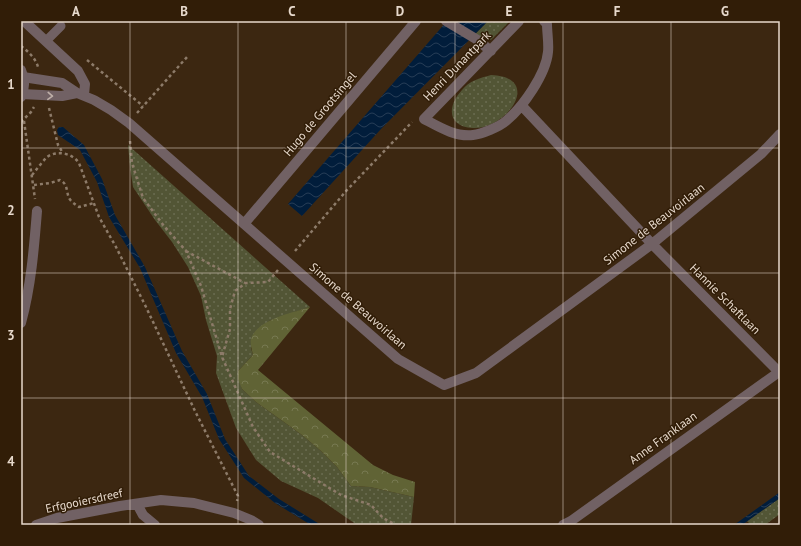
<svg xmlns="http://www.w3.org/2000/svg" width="801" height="546" viewBox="0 0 801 546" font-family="'PT Sans',sans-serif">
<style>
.grass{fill:url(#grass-dots)}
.forest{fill:url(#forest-crowns)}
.water{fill:url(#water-waves)}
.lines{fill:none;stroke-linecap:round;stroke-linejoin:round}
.path{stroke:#8d7b69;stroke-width:2.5;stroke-dasharray:3 3;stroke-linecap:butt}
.service{stroke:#716164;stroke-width:9}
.minor{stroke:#716164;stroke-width:10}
.tertiary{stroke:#716164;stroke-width:10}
.oneway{stroke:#beafa8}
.grid{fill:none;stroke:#e7d9cc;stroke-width:1;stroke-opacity:0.55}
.labels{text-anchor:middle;stroke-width:3;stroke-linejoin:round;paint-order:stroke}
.street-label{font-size:12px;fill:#e7d9cc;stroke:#311d07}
.neatline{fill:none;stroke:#e7d9cc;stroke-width:1.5}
.grid-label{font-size:13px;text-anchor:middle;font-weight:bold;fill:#e7d9cc}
</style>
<defs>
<pattern id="grass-dots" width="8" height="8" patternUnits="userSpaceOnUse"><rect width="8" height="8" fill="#525535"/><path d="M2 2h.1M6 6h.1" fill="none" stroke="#6b6d51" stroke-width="1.8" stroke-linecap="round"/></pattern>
<pattern id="forest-crowns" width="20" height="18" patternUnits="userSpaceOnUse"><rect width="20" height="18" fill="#606335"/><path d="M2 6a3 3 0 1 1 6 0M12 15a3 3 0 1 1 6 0" fill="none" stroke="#777951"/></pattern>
<pattern id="water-waves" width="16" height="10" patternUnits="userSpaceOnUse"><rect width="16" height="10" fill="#011d3b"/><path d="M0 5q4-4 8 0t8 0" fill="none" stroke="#263d56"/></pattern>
</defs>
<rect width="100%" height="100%" fill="#3c2711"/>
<!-- grass -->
<path class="grass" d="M488,21h22l-19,19 -16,-6z
M491,75c52,2 17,54 -18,53 -26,-1 -26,-22 -11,-38 7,-9 18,-12 29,-15z
M128,145l182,162 -41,14 -18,27 2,7 -15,16 4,18 14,13 46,33 19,16 16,16 14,19 19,1 44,10 -3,28h-54l-39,-27 -37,-17 -25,-21 -20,-32 -20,-55 1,-17 -11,-36 -5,-24 -13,-29 -16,-25 -17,-22 -22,-33 -3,-20z
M780,498v16l-15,11h-14l-4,-4z"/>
<!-- forest -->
<path class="forest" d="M310,307l-52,63 115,95 20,10 22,7 -1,15 -44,-10 -19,-1 -14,-19 -16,-16 -19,-16 -46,-33 -14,-13 -4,-10v-8l15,-16c-1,-5 -3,-11 -2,-16 6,-20 42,-26 59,-32z"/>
<!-- water -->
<path class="water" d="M447,21h41l-107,108 -79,87 -14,-12z
M59,127h4l21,18 18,34 13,36 30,52 37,84 25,43 18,45 24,37 30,23 42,26h-10l-36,-22 -31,-25 -25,-39 -17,-42 -26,-44 -36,-85 -31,-51 -12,-35 -17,-32 -22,-15 -1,-5z
M780,492v6l-38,27h-8z"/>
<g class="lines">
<!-- path -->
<path class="path" d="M21,46c7,5 15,13 17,21
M87,60l56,46
M49,108l9,37 5,8
M137,113l50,-56
M24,121l11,78
M21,122l10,-10 3,-5
M130,141l2,22 11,35 21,28 22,25 15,35 21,71
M32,175c5,-6 10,-13 15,-18 10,-7 25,-4 32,6l20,54 17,30 30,60 49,104 43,85 -1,5
M34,185l16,-2 10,-3c8,4 6,11 9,18 2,4 6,6 10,9l15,-4
M186,251l59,32
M295,251l52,-61 65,-68
M278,270l-10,12 -22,1 -11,8 -5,18v20l-8,28 31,70 17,25 71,43 30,10 12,13 13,7"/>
<!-- service -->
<path class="service" d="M46,41l15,-15"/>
<!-- minor -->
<path class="minor" d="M24,21l54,50 7,13 -1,11
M446,21l30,18 15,12
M519,21l-95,98c15,8 31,18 49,16 9,-1 26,-8 33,-14 17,-14 40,-47 42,-69 1,-9 -1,-19 -1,-28l-3,-3
M23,77l39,6 15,10 17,7 17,10 18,13 269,236 46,26 32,-12 176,-129 109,-90 19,-20
M22,94l40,2 15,-3
M522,106l130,138 128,129
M244,224l172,-203
M21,323c10,-37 13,-74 16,-112
M137,504l6,11 12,10
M36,525l21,-7 63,-12 41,-6 33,3 40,10 17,7 8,5
M563,525l8,-4 208,-149"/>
<!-- tertiary -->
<path class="tertiary" d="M21,70c4,9 4,18 0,27"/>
</g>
<!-- one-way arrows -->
<defs><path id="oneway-chevron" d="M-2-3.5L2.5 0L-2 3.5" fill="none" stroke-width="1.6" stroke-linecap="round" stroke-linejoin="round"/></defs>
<use class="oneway" href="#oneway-chevron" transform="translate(50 96) rotate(3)"/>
<!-- grid -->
<path class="grid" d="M130,21v504M238,21v504M346,21v504M455,21v504M563,21v504M671,21v504M21,148h759M21,273h759M21,398h759"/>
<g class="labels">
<!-- street labels -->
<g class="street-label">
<text transform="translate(457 66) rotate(-46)" y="4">Henri Dunantpark</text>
<text transform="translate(320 114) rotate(-50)" y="4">Hugo de Grootsingel</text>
<text transform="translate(654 224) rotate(-38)" y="4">Simone de Beauvoirlaan</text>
<text transform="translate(725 299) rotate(45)" y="4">Hannie Schaftlaan</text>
<text transform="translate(358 306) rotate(41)" y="4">Simone de Beauvoirlaan</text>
<text transform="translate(663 438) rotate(-36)" y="4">Anne Franklaan</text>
<text transform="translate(84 501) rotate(-12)" y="4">Erfgooiersdreef</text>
</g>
</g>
<!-- border -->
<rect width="801" height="546" fill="none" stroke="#311d07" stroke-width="44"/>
<rect x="22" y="22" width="757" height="502" class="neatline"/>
<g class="grid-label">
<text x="76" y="16">A</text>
<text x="184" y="16">B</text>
<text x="292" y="16">C</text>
<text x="400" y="16">D</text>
<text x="509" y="16">E</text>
<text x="617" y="16">F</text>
<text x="725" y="16">G</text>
<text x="11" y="89">1</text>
<text x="11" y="215">2</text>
<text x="11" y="340">3</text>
<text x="11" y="466">4</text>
</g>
</svg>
